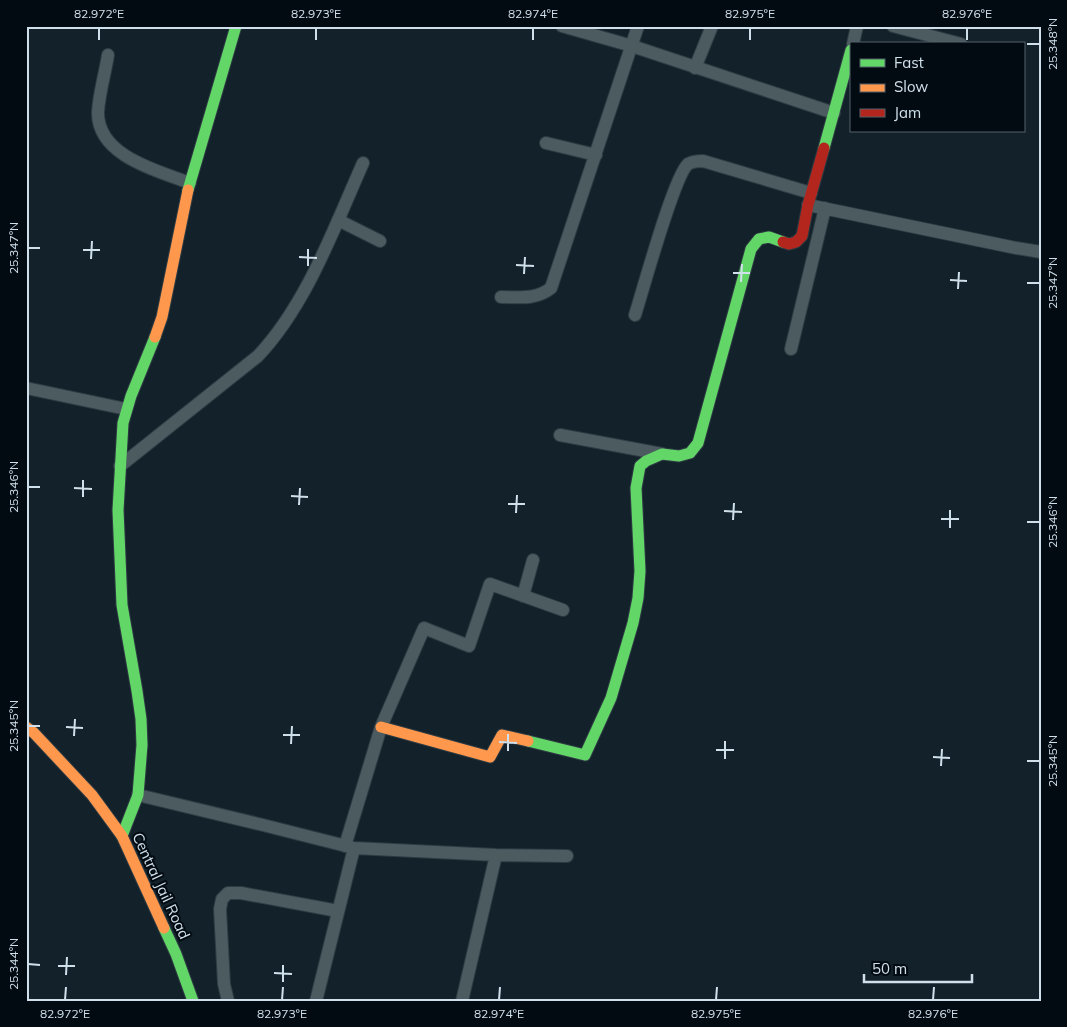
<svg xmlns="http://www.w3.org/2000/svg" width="1067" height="1027" viewBox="0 0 1067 1027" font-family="Mulish,sans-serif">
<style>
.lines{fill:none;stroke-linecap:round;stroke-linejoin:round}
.street-casing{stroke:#2e3b43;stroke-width:14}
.fast-casing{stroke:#2e3b43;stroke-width:13}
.slow-casing{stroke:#2e3b43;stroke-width:13}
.jam-casing{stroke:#2e3b43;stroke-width:13}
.street{stroke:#4b5b60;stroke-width:12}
.fast{stroke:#63d668;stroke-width:11}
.slow{stroke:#ff974d;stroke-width:11}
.jam{stroke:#b3261e;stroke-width:11}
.ticks{fill:none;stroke:#d0e0eb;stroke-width:2}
.labels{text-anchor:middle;stroke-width:4;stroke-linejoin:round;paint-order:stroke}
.street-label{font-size:15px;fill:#d0e0eb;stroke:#030b12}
.neatline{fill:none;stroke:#d0e0eb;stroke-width:2}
.ticks-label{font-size:12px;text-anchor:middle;fill:#d0e0eb}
</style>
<rect width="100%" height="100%" fill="#12212a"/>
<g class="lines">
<defs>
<path id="street" d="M562,26l70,20 202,67
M893,26l68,18
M853,44l4,-18
M108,55c-3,19 -9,39 -10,57 -1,44 60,59 92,71
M695,68l17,-42
M546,143l50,12
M808,205l208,43 25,4
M338,220l42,21
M501,297c18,0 35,3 50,-9l87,-262
M635,315c8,-25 39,-139 53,-151 5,-3 10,-3 15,-3l108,32
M791,349l34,-141
M26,388l100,21
M560,435l102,19
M120,466l138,-110c49,-52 76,-128 105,-193
M523,596l10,-36
M138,795l125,30 91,23 142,7 71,1
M345,846l36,-119 43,-99 45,18 21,-62 73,26
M228,1001l-4,-17 -4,-75 2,-10 6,-6h13l97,18
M316,1001l38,-153
M462,1001l34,-146"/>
<path id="fast" d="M824,148l27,-98
M188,190l48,-164
M528,741l57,14 26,-57 22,-75 5,-25 2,-27 -4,-83 4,-22 6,-5 16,-7 17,2 11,-3 8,-10 53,-194 8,-10 10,-2 14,5
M122,836l16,-41 4,-50 -1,-26 -4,-28 -15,-86 -4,-95 5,-87 8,-27 24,-59
M164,928l12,26 17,47"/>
<path id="slow" d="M155,337l7,-20 26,-127
M26,727l8,6 58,62 30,41 42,92
M381,727l109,30 12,-22 26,6"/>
<path id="jam" d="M783,242l6,2 7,-2 6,-6 6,-31 16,-57"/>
</defs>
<!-- street casing -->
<use href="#street" class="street-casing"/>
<!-- fast casing -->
<use href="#fast" class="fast-casing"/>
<!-- slow casing -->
<use href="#slow" class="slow-casing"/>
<!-- jam casing -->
<use href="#jam" class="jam-casing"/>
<!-- street -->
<use href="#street" class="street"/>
<!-- fast -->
<use href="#fast" class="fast"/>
<!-- slow -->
<use href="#slow" class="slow"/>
<!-- jam -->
<use href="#jam" class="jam"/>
</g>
<!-- ticks -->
<path class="ticks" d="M99,40v-12M316,40v-12M533,40v-12M750,40v-12M967,40v-12M1027,44h13M28,248h12M83,250h17M299,257l18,1M91,259l1,-18M516,265l18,1M308,266v-17M733,273h17M524,274l1,-17M950,280l17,1M741,282l1,-18M1027,283h13M958,289l1,-17M28,487h12M74,488l18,1M291,496l17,1M83,497v-17M508,504h17M299,505l1,-17M724,511l18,1M516,513l1,-18M941,519h18M733,520l1,-17M1027,522h13M950,528v-18M28,726h12M66,727l17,1M283,735h17M74,736l1,-17M499,742l18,1M291,744l1,-18M716,750h18M508,751v-17M933,757l17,1M725,759v-18M1027,761h13M941,766l1,-17M28,964l12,1M58,966h17M274,973l18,1M66,975l1,-18M283,982v-17M65,1000l1,-13M282,1000l1,-13M499,1000l1,-13M716,1000l1,-13M933,1000l1,-13"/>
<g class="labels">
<!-- street labels -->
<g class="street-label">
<text transform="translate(161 886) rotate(65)" y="5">Central Jail Road</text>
</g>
</g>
<!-- border -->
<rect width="1067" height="1027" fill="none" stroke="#030b12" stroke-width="55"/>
<!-- legend -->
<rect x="850" y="42" width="175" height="90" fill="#030b12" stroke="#556069"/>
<rect x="860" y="59" width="25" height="8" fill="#63d668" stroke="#556069"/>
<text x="894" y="68" font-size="15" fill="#d0e0eb">Fast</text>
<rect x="860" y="84" width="25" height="8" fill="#ff974d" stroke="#556069"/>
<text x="894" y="92" font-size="15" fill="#d0e0eb">Slow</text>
<rect x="860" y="109" width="25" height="8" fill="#b3261e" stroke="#556069"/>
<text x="894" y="118" font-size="15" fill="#d0e0eb">Jam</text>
<!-- scale -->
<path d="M864 974v8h108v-8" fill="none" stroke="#d0e0eb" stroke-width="2.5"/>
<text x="872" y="974" font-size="15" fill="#d0e0eb" stroke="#030b12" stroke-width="4" paint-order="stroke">50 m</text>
<rect x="28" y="28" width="1012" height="972" class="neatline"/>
<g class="ticks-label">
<text x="99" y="18">82.972°E</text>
<text x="316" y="18">82.973°E</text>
<text x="533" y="18">82.974°E</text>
<text x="750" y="18">82.975°E</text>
<text x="967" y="18">82.976°E</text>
<text transform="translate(1053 44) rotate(-90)" y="4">25.348°N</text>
<text transform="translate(14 248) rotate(-90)" y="4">25.347°N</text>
<text transform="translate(1053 283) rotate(-90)" y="4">25.347°N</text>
<text transform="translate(14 487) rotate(-90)" y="4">25.346°N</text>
<text transform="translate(1053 522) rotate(-90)" y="4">25.346°N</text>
<text transform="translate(14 726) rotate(-90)" y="4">25.345°N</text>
<text transform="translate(1053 761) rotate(-90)" y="4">25.345°N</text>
<text transform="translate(14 964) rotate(-90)" y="4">25.344°N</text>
<text x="65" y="1018">82.972°E</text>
<text x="282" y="1018">82.973°E</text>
<text x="499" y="1018">82.974°E</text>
<text x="716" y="1018">82.975°E</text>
<text x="933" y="1018">82.976°E</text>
</g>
</svg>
